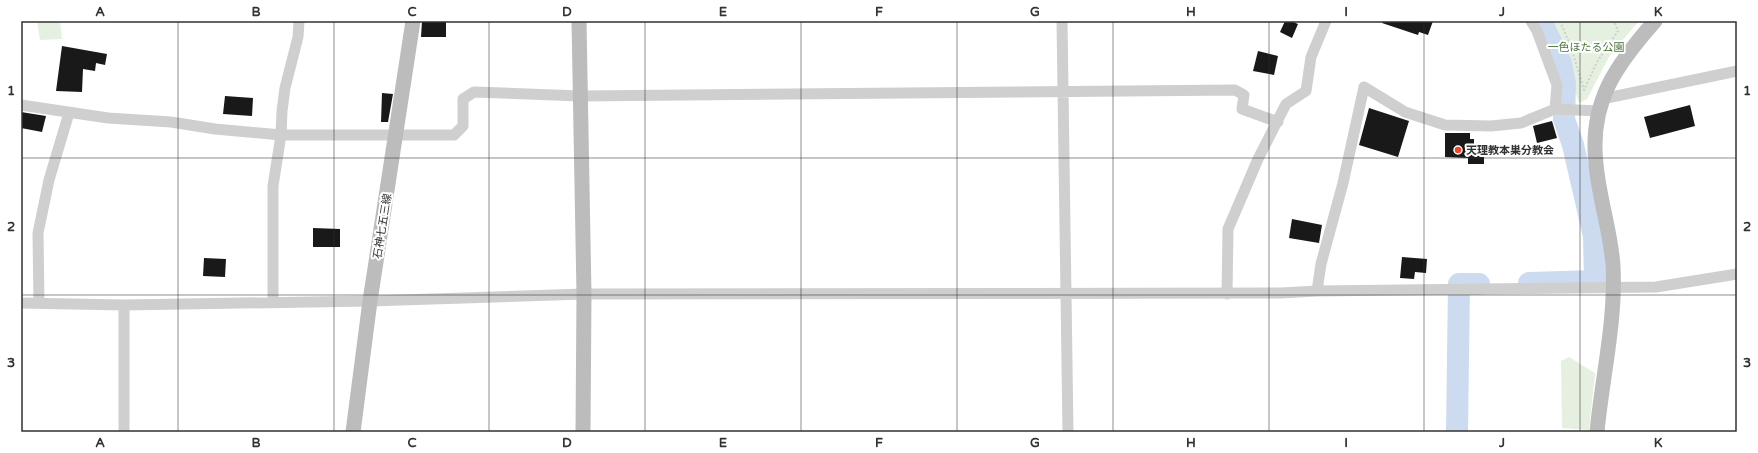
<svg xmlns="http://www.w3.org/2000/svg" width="1758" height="453" viewBox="0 0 1758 453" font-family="'Varela Round','Noto Sans JP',sans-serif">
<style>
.green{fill:#e5f0e0}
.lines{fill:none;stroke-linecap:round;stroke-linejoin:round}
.river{stroke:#ccdbf0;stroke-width:22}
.building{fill:#191919}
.path{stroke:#cfcfcf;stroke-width:2;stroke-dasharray:2 2;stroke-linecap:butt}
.street{stroke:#cfcfcf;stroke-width:11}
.secondary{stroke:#bcbcbc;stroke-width:15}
.grid{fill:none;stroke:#323232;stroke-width:1;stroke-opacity:0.55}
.poi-dot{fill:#f2452b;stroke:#fff;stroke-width:1.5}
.labels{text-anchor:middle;stroke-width:4;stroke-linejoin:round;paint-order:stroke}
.park-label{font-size:11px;fill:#4a733b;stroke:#fff}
.poi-label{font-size:11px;font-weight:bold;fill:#323232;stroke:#fff;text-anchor:start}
.street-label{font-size:11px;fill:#323232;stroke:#fff}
.neatline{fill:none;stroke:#323232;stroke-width:1.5}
.grid-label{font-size:13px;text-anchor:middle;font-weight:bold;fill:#323232}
</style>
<rect width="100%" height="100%" fill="#fff"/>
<!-- green -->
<path class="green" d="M37,21h23l2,18 -22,1z
M1545,21h94l-29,34 -23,44 -8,4 -14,-42z
M1569,357l26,16 -6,57 -27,-2 -1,-67z"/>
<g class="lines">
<!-- river -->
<path class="river" d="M1529,283l66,-2 -1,-45 -21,-91 -9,-26 1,-35 -4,-21 -20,-42
M1457,432l2,-148h20"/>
</g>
<!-- building -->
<path class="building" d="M422,21h24v16h-25z
M1285,21h6l7,3 -6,14 -12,-6z
M1382,21h51l-5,14 -9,-3 -1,3 -36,-12z
M62,46l45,8 -2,11 -9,-2 -1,8 -12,-2 -1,23 -26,-1z
M1258,51l20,5 -4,19 -21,-4z
M382,93l11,1 -5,28h-7z
M225,96l28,2 -1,18 -29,-2z
M1690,105l5,21 -45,12 -6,-21z
M1369,108l40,13 -11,36 -39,-12z
M21,112l25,4 -4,16 -21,-4z
M1552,121l5,17 -20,5 -4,-17z
M1445,133h25v6h4v14h10v11h-16v-6l-23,-1z
M1292,219l30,6 -3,18 -30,-5z
M313,228l27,1v18h-27z
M1402,257l25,2 -1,14 -11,-1 -1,7 -14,-1z
M204,258l22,1 -1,18 -22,-1z"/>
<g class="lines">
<!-- path -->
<path class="path" d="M1560,21l11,26 13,43 13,-28 21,-31 -4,-10"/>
<!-- street -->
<path class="street" d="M1062,21l6,411
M1531,21l6,10 20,54 -2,24
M1602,99l135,-28
M21,105l87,13 63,4 44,7 66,6h173l9,-9v-27l11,-7 106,4 655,-6 9,5 -2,14 36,13
M1317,291l4,-27 22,-81 21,-96 41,25 40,13 46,1 30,-3 34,-14 44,2
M1227,294l1,-65 30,-70 28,-55 20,-13 5,-34 15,-36
M273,302v-116l8,-51 1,-24 3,-23 13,-51 1,-16
M21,303l103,2 246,-4 214,-7 697,-1 36,-2 339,-4 81,-13
M39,303l-1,-70 11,-53 20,-67
M124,432v-127"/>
<!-- secondary -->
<path class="secondary" d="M579,21l5,273 -1,138
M353,432l17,-131 43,-280
M1597,432c5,-54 19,-111 16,-166 -2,-34 -14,-67 -17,-102 -7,-62 20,-99 59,-143"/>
</g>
<!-- grid -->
<path class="grid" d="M178,21v411M334,21v411M489,21v411M645,21v411M801,21v411M957,21v411M1113,21v411M1269,21v411M1424,21v411M1580,21v411M21,158h1716M21,295h1716"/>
<!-- markers -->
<circle class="poi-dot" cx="1458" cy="150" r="4"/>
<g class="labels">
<!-- park labels -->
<g class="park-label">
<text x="1586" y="51">一色ほたる公園</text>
</g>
<!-- poi labels -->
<g class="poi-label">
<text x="1466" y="154">天理教本巣分教会</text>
</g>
<!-- street labels -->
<g class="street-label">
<text transform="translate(382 226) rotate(-81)" y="4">石神七五三線</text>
</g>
</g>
<!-- border -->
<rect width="1758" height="453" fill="none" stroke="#ffffff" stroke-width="44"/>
<rect x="22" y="22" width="1714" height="409" class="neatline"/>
<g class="grid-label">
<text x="100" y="16">A</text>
<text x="256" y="16">B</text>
<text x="412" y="16">C</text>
<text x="567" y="16">D</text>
<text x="723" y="16">E</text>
<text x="879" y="16">F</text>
<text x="1035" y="16">G</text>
<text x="1191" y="16">H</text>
<text x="1346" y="16">I</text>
<text x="1502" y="16">J</text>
<text x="1658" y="16">K</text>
<text x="11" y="95">1</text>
<text x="1747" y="95">1</text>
<text x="11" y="231">2</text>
<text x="1747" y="231">2</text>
<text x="11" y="367">3</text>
<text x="1747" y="367">3</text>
<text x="100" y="447">A</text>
<text x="256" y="447">B</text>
<text x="412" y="447">C</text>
<text x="567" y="447">D</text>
<text x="723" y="447">E</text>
<text x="879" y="447">F</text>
<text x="1035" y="447">G</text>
<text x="1191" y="447">H</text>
<text x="1346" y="447">I</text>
<text x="1502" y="447">J</text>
<text x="1658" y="447">K</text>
</g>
</svg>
